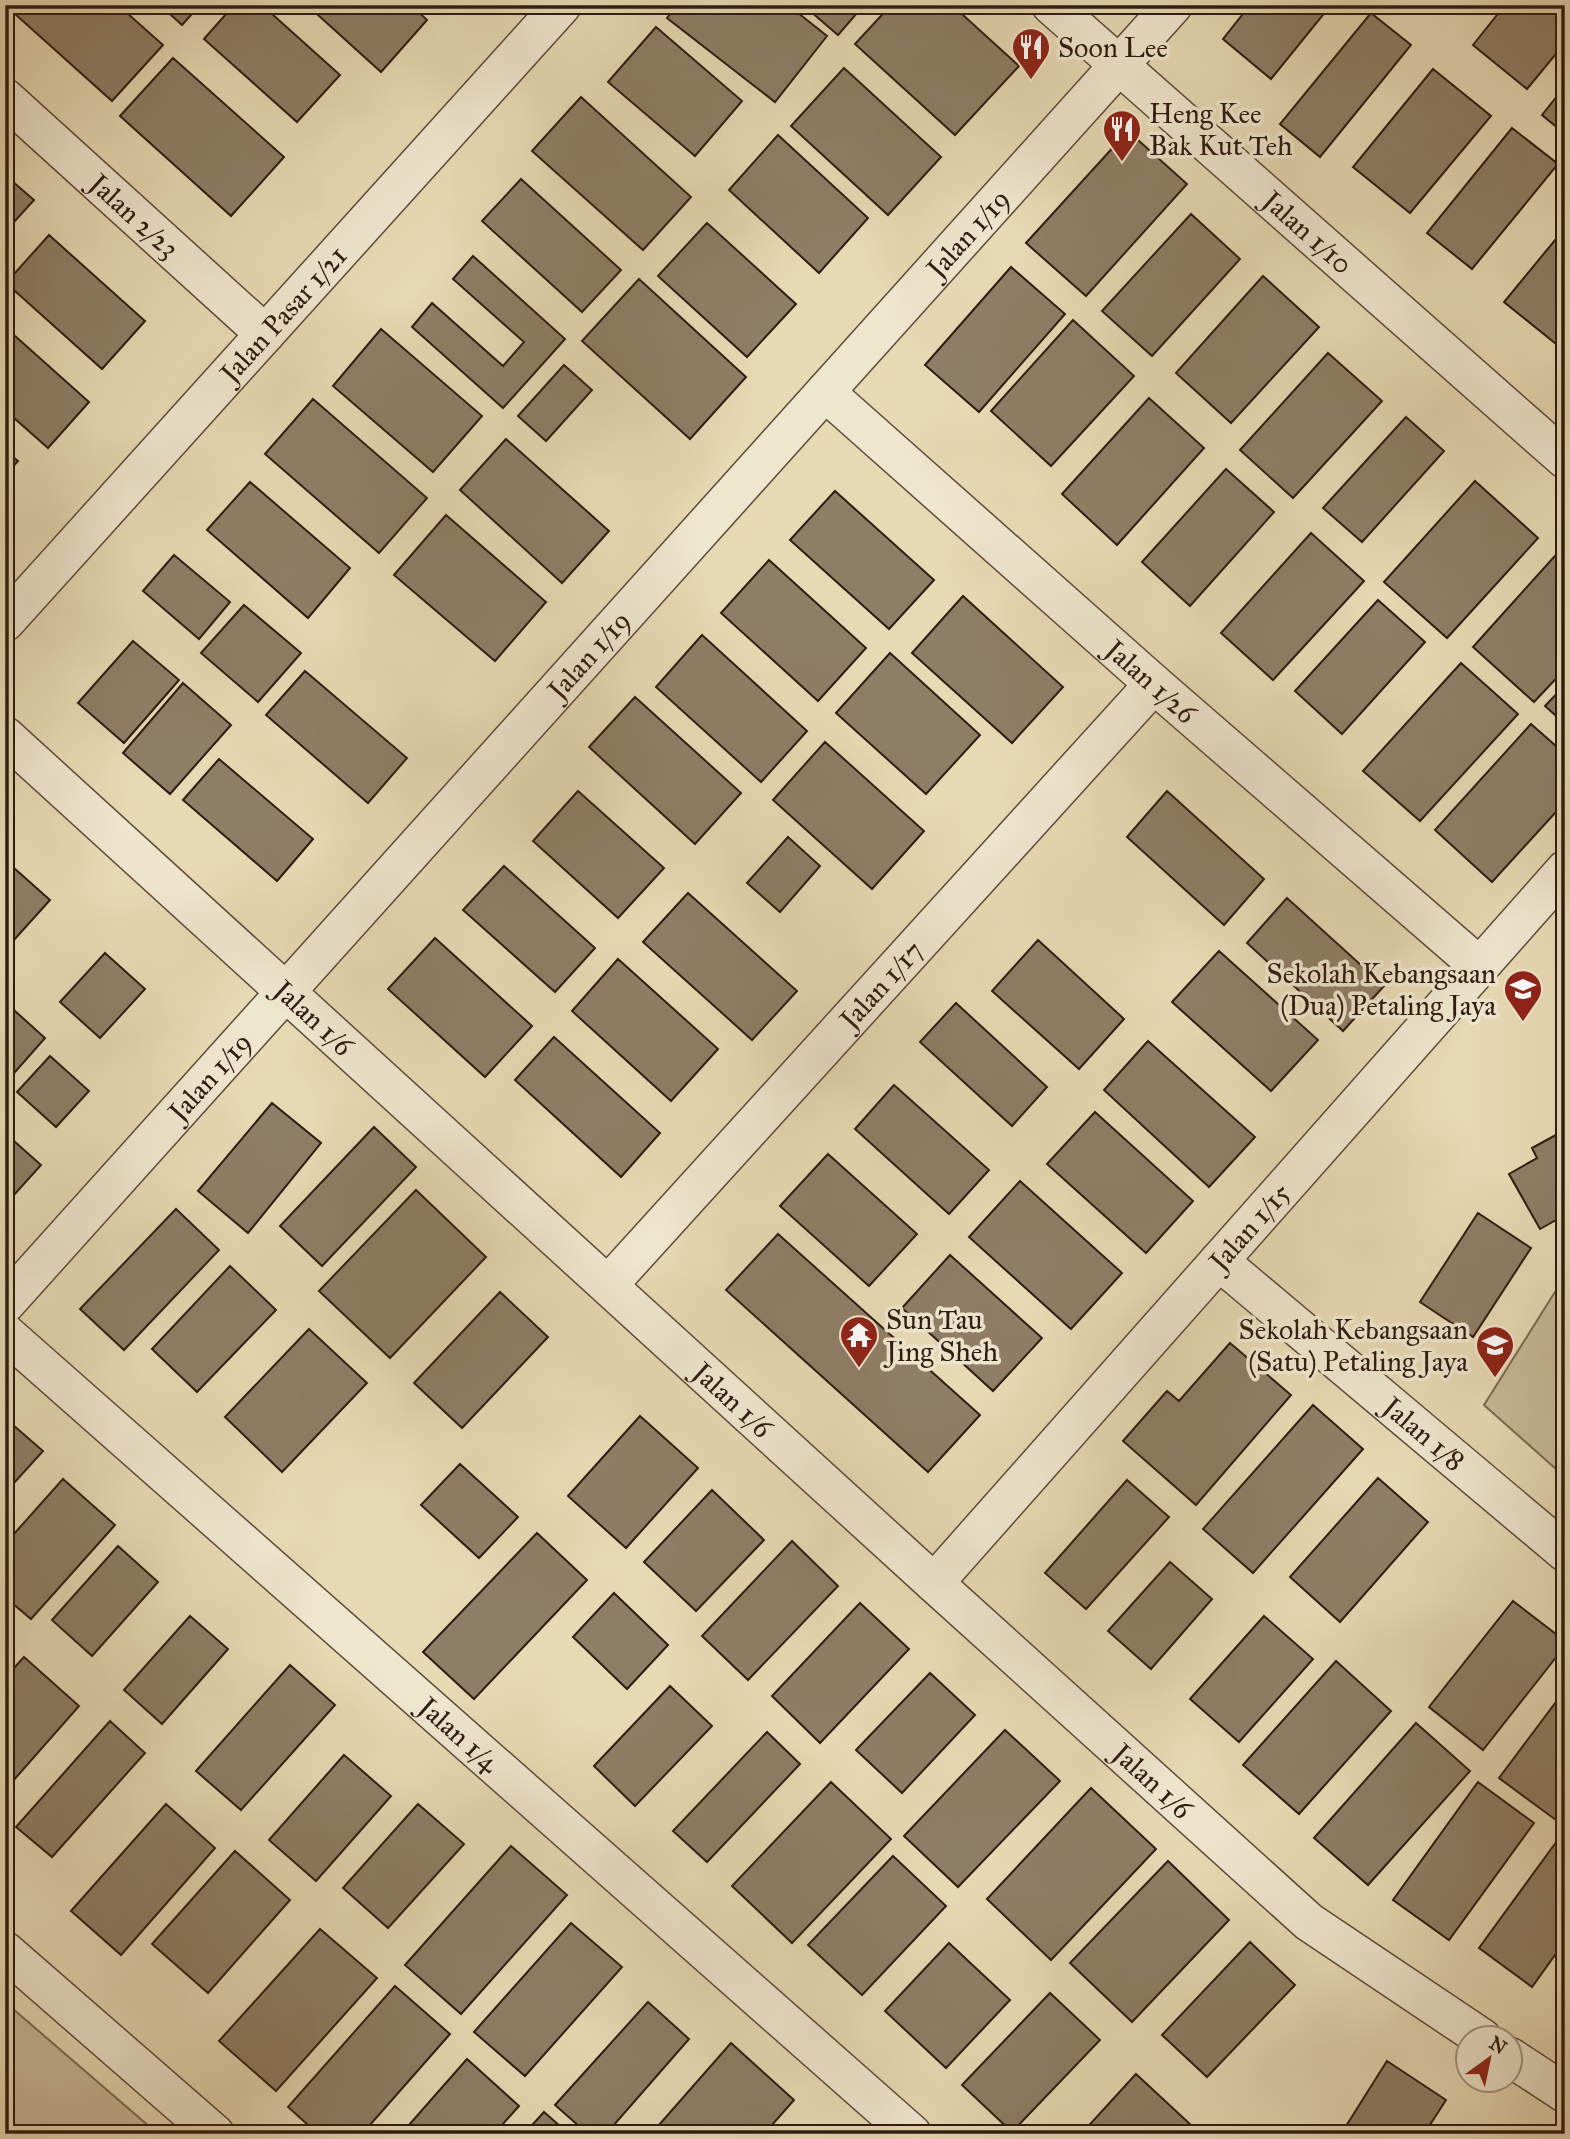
<svg xmlns="http://www.w3.org/2000/svg" width="1570" height="2139" viewBox="0 0 1570 2139" font-family="'IM FELL Great Primer',serif">
<style>
.green{fill:#c8b998;stroke:#7c6a54;stroke-width:2}
.building{fill:#8f7e66;stroke:#301b11;stroke-width:2}
.lines{fill:none;stroke-linecap:round;stroke-linejoin:round}
.street-casing{stroke:#5e4a3a;stroke-width:41}
.street{stroke:#efe6ce;stroke-width:38}
.labels{text-anchor:middle;stroke-width:7;stroke-linejoin:round;paint-order:stroke}
.poi-label{font-size:28px;fill:#301b11;stroke:#efe6ce;text-anchor:start}
.street-label{font-size:28px;fill:#301b11;stroke:#efe6ce}
</style>
<rect width="100%" height="100%" fill="#e7d9b4"/>
<filter id="stains"><feTurbulence type="fractalNoise" baseFrequency=".00286" numOctaves="4"/><feColorMatrix values="0 0 0 0 .2 0 0 0 0 .09 0 0 0 0 .02 0 0 0 .5 -.17"/></filter>
<radialGradient id="worn" r=".72"><stop offset=".6" stop-color="#630" stop-opacity="0"/><stop offset="1" stop-color="#630" stop-opacity=".3"/></radialGradient>
<!-- green -->
<path class="green" d="M1565,1276v201l-81,-72z
M5,2002l153,132h-153z"/>
<!-- building -->
<path class="building" d="M5,5h113l45,40 -51,56z
M160,5h40l-18,20z
M234,5h28l78,70 -43,47 -93,-83z
M307,5h104l16,15 -46,52z
M677,5h111l39,31 -52,66 -108,-84z
M803,5h61l-26,30z
M891,5h61l67,61 -64,69 -100,-91z
M1250,5h81l-60,74 -48,-40z
M1505,5h60v38l-38,46 -54,-44z
M1371,13l40,32 -91,112 -40,-33z
M656,27l86,74 -47,55 -87,-74z
M173,58l111,99 -53,59 -111,-100z
M844,68l97,89 -53,58 -97,-89z
M1433,69l58,47 -81,97 -57,-46z
M1565,86v48l-23,-19z
M581,97l110,100 -48,53 -111,-99z
M1512,128l46,36 -86,105 -45,-36z
M1128,131l59,53 -101,112 -60,-53z
M778,135l90,83 -49,55 -90,-83z
M5,175l29,25 -29,32z
M521,179l100,91 -39,42 -100,-91z
M1191,214l49,45 -88,97 -50,-45z
M707,223l89,81 -49,53 -89,-81z
M1565,228v116l-4,4 -57,-46z
M49,235l96,86 -43,48 -96,-86z
M473,256l92,83 -62,69 -91,-81 20,-24 71,63 21,-24 -71,-63z
M1011,267l54,47 -86,98 -54,-47z
M1263,276l56,51 -88,96 -55,-50z
M639,279l107,98 -56,62 -108,-98z
M1073,320l61,56 -83,90 -60,-55z
M5,327l84,75 -41,46 -43,-38z
M381,329l101,87 -49,56 -100,-86z
M1328,353l54,48 -89,97 -53,-48z
M564,365l28,25 -46,51 -28,-25z
M1149,398l55,50 -87,97 -55,-51z
M313,399l114,99 -48,55 -114,-99z
M1406,417l38,34 -82,91 -39,-34z
M506,439l103,92 -47,52 -102,-93z
M5,450l13,11 -13,14z
M1226,469l48,43 -84,94 -48,-44z
M1475,481l63,57 -91,100 -63,-56z
M250,482l100,86 -42,50 -101,-88z
M835,491l99,89 -45,49 -99,-89z
M446,515l100,87 -51,59 -101,-86z
M1311,533l53,48 -91,99 -52,-47z
M1563,547l2,2v120l-31,33 -61,-55z
M174,555l56,47 -31,37 -56,-48z
M769,560l97,88 -48,53 -97,-88z
M963,596l100,91 -51,56 -100,-90z
M1378,600l47,42 -83,92 -47,-43z
M244,605l57,48 -43,49 -57,-49z
M702,635l105,96 -46,51 -105,-95z
M133,641l46,39 -55,63 -46,-40z
M890,653l90,82 -54,59 -90,-81z
M1461,663l57,51 -98,107 -57,-50z
M305,671l102,87 -39,45 -102,-88z
M183,683l48,42 -61,69 -47,-41z
M1565,685v39l-20,-18z
M635,697l106,96 -46,51 -106,-97z
M1531,724l34,30v48l-73,80 -57,-52z
M825,742l99,89 -52,58 -99,-89z
M219,759l94,80 -36,42 -94,-81z
M578,791l86,77 -46,50 -85,-77z
M1167,791l97,88 -40,46 -97,-88z
M788,837l32,29 -40,46 -33,-29z
M5,860l45,40 -45,50z
M504,866l91,82 -40,44 -92,-82z
M688,893l109,98 -45,49 -109,-98z
M1287,898l97,88 -41,45 -96,-88z
M435,938l97,88 -47,51 -97,-88z
M1038,940l86,79 -45,50 -87,-78z
M1219,951l99,89 -47,51 -99,-89z
M105,953l40,36 -45,49 -40,-36z
M618,959l100,90 -47,52 -99,-90z
M5,1002l40,36 -37,42 -3,-3z
M956,1003l91,84 -35,39 -92,-84z
M554,1037l106,96 -39,44 -106,-97z
M1148,1041l107,96 -46,50 -105,-97z
M50,1056l39,35 -33,36 -39,-35z
M894,1085l95,85 -40,44 -94,-85z
M272,1103l49,40 -73,90 -50,-42z
M1095,1112l98,89 -47,52 -99,-89z
M374,1127l42,40 -94,99 -42,-40z
M1565,1130v85l-25,14 -31,-55 28,-16 -5,-10z
M5,1133l36,32 -36,40z
M828,1154l89,80 -48,52 -89,-80z
M1020,1181l102,92 -51,56 -102,-92z
M416,1190l70,67 -96,101 -71,-67z
M176,1209l43,41 -95,100 -44,-41z
M1478,1213l53,35 -58,89 -53,-35z
M778,1234l202,181 -52,57 -202,-182z
M950,1255l92,83 -49,53 -91,-83z
M230,1266l46,44 -79,82 -45,-43z
M500,1292l48,45 -86,91 -48,-45z
M309,1329l58,54 -85,89 -57,-55z
M1230,1343l61,52 -95,110 -73,-64 44,-50 12,10z
M1313,1405l50,44 -110,124 -50,-44z
M640,1416l58,52 -72,80 -58,-52z
M5,1418l38,33 -38,42z
M460,1464l58,53 -39,41 -58,-53z
M1378,1478l50,44 -88,100 -50,-45z
M63,1479l52,46 -84,94 -26,-22v-53z
M1127,1480l42,37 -83,92 -41,-36z
M712,1490l52,50 -68,71 -52,-49z
M537,1533l50,47 -113,119 -51,-47z
M792,1541l46,45 -90,94 -46,-44z
M118,1546l40,36 -66,74 -40,-36z
M1170,1562l42,37 -61,70 -43,-38z
M614,1593l54,52 -41,44 -54,-52z
M1513,1601l52,40v5l-82,104 -54,-43z
M860,1603l49,46 -89,94 -48,-47z
M190,1616l38,33 -66,75 -38,-34z
M1264,1616l49,43 -74,83 -49,-43z
M24,1657l55,49 -74,84v-112z
M1336,1661l55,50 -92,103 -56,-49z
M290,1665l45,40 -94,105 -45,-39z
M930,1673l45,42 -73,78 -46,-43z
M670,1686l42,40 -77,80 -41,-40z
M1565,1690v127l-5,6 -61,-45z
M110,1721l35,32 -93,104 -36,-30z
M1416,1723l54,48 -102,114 -54,-47z
M1005,1730l55,51 -102,106 -54,-51z
M767,1732l33,32 -93,98 -34,-31z
M344,1755l47,41 -75,85 -47,-41z
M831,1782l60,57 -99,104 -60,-57z
M1478,1782l56,41 -85,117 -56,-40z
M1091,1788l65,61 -105,111 -64,-61z
M166,1804l49,44 -94,107 -50,-44z
M418,1804l46,40 -76,84 -45,-40z
M1562,1834l3,2v105l-33,46 -53,-39z
M511,1846l56,49 -106,119 -56,-49z
M235,1851l55,49 -82,93 -56,-49z
M893,1856l53,50 -84,89 -54,-50z
M1168,1861l61,59 -97,102 -62,-59z
M571,1923l51,44 -97,109 -51,-44z
M320,1929l57,49 -101,113 -57,-50z
M1250,1942l45,43 -88,92 -45,-42z
M949,1943l61,57 -64,68 -61,-57z
M395,1986l55,48 -88,100h-44l-30,-27z
M1050,1993l50,47 -88,92 -50,-47z
M648,2002l41,37 -83,95h-18l-33,-29z
M731,2043l63,57 -30,34h-113z
M467,2059l52,47 -25,28h-93z
M1387,2061l59,39 -22,34h-83z
M1136,2074l55,51 -8,9h-102z
M544,2112l25,22h-45z"/>
<g class="lines">
<defs>
<g id="street">
<path id="s1" d="M1051,5l514,454"/>
<path id="s2" d="M5,98l260,236"/>
<path id="s3" d="M825,392l329,292 325,282"/>
<path id="s4" d="M5,622l557,-617"/>
<path id="s5" d="M5,736l929,847 375,339 173,116"/>
<path id="s6" d="M1219,1261l346,291"/>
<path id="s7" d="M608,1285l546,-601"/>
<path id="s8" d="M5,1304l1168,-1299"/>
<path id="s9" d="M5,1333l907,801"/>
<path id="s10" d="M934,1583l631,-713"/>
<path d="M5,1951l210,183"/>
<path d="M1510,2057l55,36"/>
</g>
</defs>
<!-- street casing -->
<use href="#street" class="street-casing"/>
<!-- street -->
<use href="#street" class="street"/>
</g>
<!-- icons -->
<defs>
<symbol id="restaurant-pin" viewBox="-11 -11 22 30"><path d="M0 17L-7.5 6A9.5 9.5 0 1 1 7.5 6Z" fill="#8f2418" stroke="#efe6ce"/><path d="M-5-6h1v4h1v-4h1v4h1v-4h1v5L-1.5 .5V6h-2V.5L-5-1ZM5-6V6H3V1.5H1.5Q1.5-4 5-6Z" fill="#fff"/></symbol>
<symbol id="school-pin" viewBox="-11 -11 22 30"><path d="M0 17L-7.5 6A9.5 9.5 0 1 1 7.5 6Z" fill="#8f2418" stroke="#efe6ce"/><path d="M0-5L7-2L0 1L-7-2ZM-4 1L0 2.5L4 1V4Q0 6-4 4Z" fill="#fff"/></symbol>
<symbol id="temple-pin" viewBox="-11 -11 22 30"><path d="M0 17L-7.5 6A9.5 9.5 0 1 1 7.5 6Z" fill="#8f2418" stroke="#efe6ce"/><path d="M0-6L5-2H3V0L6.5 2.5H4V6H1.5V3h-3V6H-4V2.5H-6.5L-3 0V-2H-5Z" fill="#fff"/></symbol>
</defs>
<g fill-rule="evenodd">
<use href="#restaurant-pin" x="1009" y="25" width="44" height="60"/>
<use href="#restaurant-pin" x="1100" y="107" width="44" height="60"/>
<use href="#school-pin" x="1501" y="967" width="44" height="60"/>
<use href="#temple-pin" x="837" y="1313" width="44" height="60"/>
<use href="#school-pin" x="1473" y="1323" width="44" height="60"/>
</g>
<g class="labels">
<!-- poi labels -->
<g class="poi-label">
<text x="1058" y="57">Soon Lee</text>
<text x="1149" y="123">Heng Kee<tspan x="1149" dy="32">Bak Kut Teh</tspan></text>
<text x="1496" y="983" text-anchor="end">Sekolah Kebangsaan<tspan x="1496" dy="32">(Dua) Petaling Jaya</tspan></text>
<text x="886" y="1329">Sun Tau<tspan x="886" dy="32">Jing Sheh</tspan></text>
<text x="1468" y="1339" text-anchor="end">Sekolah Kebangsaan<tspan x="1468" dy="32">(Satu) Petaling Jaya</tspan></text>
</g>
<!-- street labels -->
<g class="street-label">
<text dy="10" stroke="none"><textPath href="#s2" startOffset="175">Jalan 2/23</textPath></text>
<text dy="10" stroke="none"><textPath href="#s1" startOffset="343">Jalan 1/10</textPath></text>
<text dy="10" stroke="none"><textPath href="#s8" startOffset="1440">Jalan 1/19</textPath></text>
<text dy="10" stroke="none"><textPath href="#s4" startOffset="415">Jalan Pasar 1/21</textPath></text>
<text dy="10" stroke="none"><textPath href="#s8" startOffset="873">Jalan 1/19</textPath></text>
<text dy="10" stroke="none"><textPath href="#s3" startOffset="436">Jalan 1/26</textPath></text>
<text dy="10" stroke="none"><textPath href="#s7" startOffset="406">Jalan 1/17</textPath></text>
<text dy="10" stroke="none"><textPath href="#s5" startOffset="418">Jalan 1/6</textPath></text>
<text dy="10" stroke="none"><textPath href="#s8" startOffset="306">Jalan 1/19</textPath></text>
<text dy="10" stroke="none"><textPath href="#s10" startOffset="476">Jalan 1/15</textPath></text>
<text dy="10" stroke="none"><textPath href="#s5" startOffset="985">Jalan 1/6</textPath></text>
<text dy="10" stroke="none"><textPath href="#s6" startOffset="268">Jalan 1/8</textPath></text>
<text dy="10" stroke="none"><textPath href="#s9" startOffset="606">Jalan 1/4</textPath></text>
<text dy="10" stroke="none"><textPath href="#s5" startOffset="1552">Jalan 1/6</textPath></text>
</g>
</g>
<!-- margin -->
<rect width="1570" height="2139" fill="none" stroke="#e7d9b4" stroke-width="28"/>
<rect x="7" y="7" width="1556" height="2125" fill="none" stroke="#301b11" stroke-width="3.5"/>
<rect x="14" y="14" width="1542" height="2111" fill="none" stroke="#301b11" stroke-width="2"/>
<!-- north arrow -->
<g transform="translate(1489 2059) rotate(33)"><circle r="33" fill="#efe6ce" stroke="#a39582" stroke-width="2"/>
<path d="M0-5L12 26L0 18L-12 26Z" fill="#8f2418"/>
<text y="-10" font-size="19" font-weight="bold" text-anchor="middle" fill="#301b11">N</text>
</g>
<rect width="100%" height="100%" filter="url(#stains)"/>
<rect width="100%" height="100%" fill="url(#worn)"/>
</svg>
